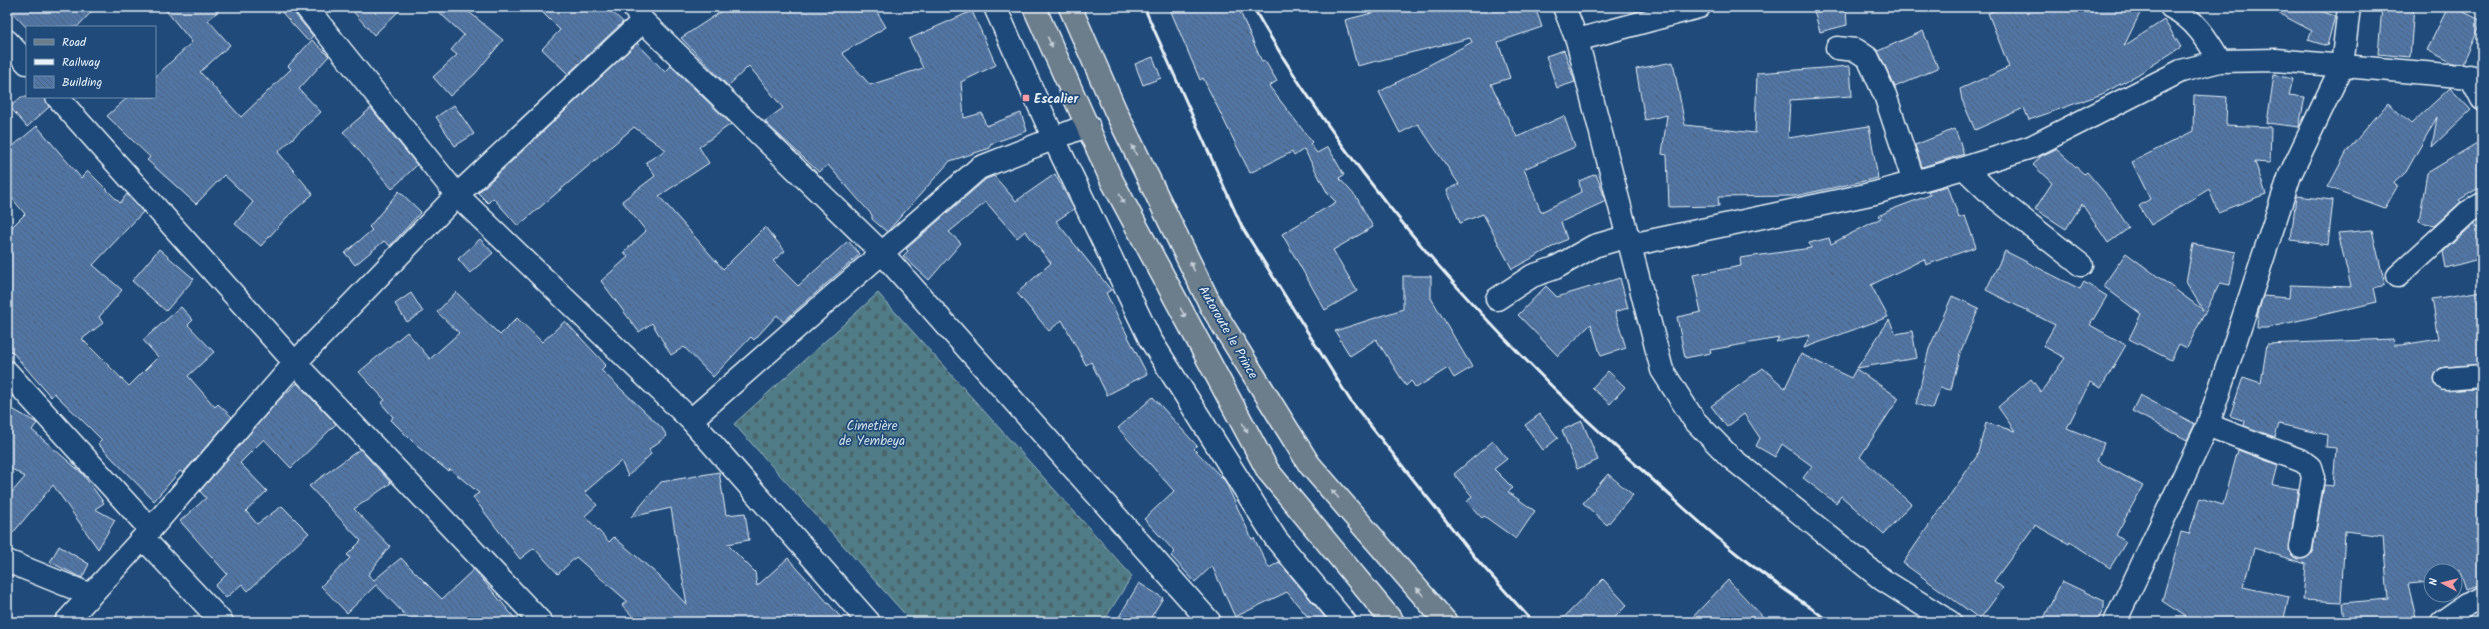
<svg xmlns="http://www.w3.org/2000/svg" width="2489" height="629" viewBox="0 0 2489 629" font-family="Kalam,sans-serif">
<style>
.cemetery{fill:url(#cemetery-stones);stroke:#9cb6bf}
.building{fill:url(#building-back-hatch);stroke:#e8f1f8}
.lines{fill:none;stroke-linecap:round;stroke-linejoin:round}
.minor-casing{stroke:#e8f1f8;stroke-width:25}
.major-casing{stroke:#e8f1f8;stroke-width:25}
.minor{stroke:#1f4a7a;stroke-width:22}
.major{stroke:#6c7d8b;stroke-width:22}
.rail{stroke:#e8f1f8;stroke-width:3}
.oneway{fill:#c3ced7}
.poi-dot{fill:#ff9aa2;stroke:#1f4a7a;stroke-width:1.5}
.labels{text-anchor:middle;stroke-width:3.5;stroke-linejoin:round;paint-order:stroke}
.poi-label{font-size:13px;font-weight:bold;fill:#e8f1f8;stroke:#1f4a7a;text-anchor:start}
.street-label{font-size:13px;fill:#e8f1f8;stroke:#1f4a7a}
.park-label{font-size:13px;fill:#d1dfe7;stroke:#1f4a7a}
</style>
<defs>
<pattern id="cemetery-stones" width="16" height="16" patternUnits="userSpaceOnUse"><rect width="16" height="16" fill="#4f7c86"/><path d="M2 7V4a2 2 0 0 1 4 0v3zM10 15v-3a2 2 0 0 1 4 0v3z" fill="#4b656b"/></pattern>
<pattern id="building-back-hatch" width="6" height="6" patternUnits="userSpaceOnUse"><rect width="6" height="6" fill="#5176a5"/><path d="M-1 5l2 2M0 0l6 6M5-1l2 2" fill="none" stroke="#4c617c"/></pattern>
</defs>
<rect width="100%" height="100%" fill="#1f4a7a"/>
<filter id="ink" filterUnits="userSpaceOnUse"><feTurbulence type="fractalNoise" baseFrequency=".025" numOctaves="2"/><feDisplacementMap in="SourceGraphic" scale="8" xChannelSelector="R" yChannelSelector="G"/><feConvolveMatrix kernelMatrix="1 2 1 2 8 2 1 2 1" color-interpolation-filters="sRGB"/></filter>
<g filter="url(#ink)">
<!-- cemetery -->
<path class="cemetery" d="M878,293l254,283 -29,46h-191l-178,-198z"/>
<!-- building -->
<path class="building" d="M7,7h89l-19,20h-51z
M163,7h60l-15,13 22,25 -30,27 41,45 50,-48 -3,-3 24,-26 17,16 -30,33 22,23 -43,40 35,42 -27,24 -25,28 -26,-22 18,-22 -29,-27 -28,29 -49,-44 3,-3 -43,-41 21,-19h27v-20l37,-35z
M277,7h17l2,8 17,21 -5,5z
M349,7h54l-29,28z
M433,7h30l40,33 -28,34 -25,22 -17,-19 24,-22 -6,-5 13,-15z
M537,7h70l16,15 -55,52 -26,-25 18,-19z
M728,7h146l12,20 -44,26 28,32 53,-17 -14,-29 63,-28 24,54 -35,17 3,36 18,-5 4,13 35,-13 6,18 -37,13v4l-40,13 -63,71 -15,-13v-4l-44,-50 -9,7 -52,-48 -2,-3 18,-13 -34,-42 -21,20 -47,-48z
M1169,7h69l24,55 3,-1 12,20 -8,5 43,56 -2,2 7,9 11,-6 16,28 -5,3 18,20 16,29 -40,23 24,41 -32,19 -43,-76 54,-32 -8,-8 -24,-45 -10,7 -2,-4 -42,21 -47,-95 -3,2z
M1395,7h140l7,20 -44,15 12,36 -19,6 26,53 47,-21 11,31 -51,22 17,43 40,-20 -2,-11 17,-7 10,27 -45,21 6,17 -55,30 -29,-55 -23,9 -13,-33 12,-6 -41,-60 -18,9 -21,-41 93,-50 -2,-4 -113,28 -12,-46z
M1813,7h33l1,18 -27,7z
M2003,7h140l-19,39 40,-26 17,27 -44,28 -35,19 -73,26 -5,-12 -49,22 -13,-30 -2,-11 49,-22 -21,-54z
M2267,7h42l26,9 -8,30 -19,-6 4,-9z
M2382,7h32l-4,50 -32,-3z
M2448,7h6l28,14 -19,43 -10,-1 -26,-13z
M1923,31l15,37 -43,19 -17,-36z
M637,43l28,29 6,-6 60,58 -32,23 10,16 -50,33 64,73 42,-42 20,24 -12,10 25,25 50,-45 12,13 -77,68 -6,-7 -23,25 -3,-3 -38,40 -29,-30 -13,8 -19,-32 -13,9 -38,-51 27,-24 -4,-5 22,-21 -24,-30 33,-25 -9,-14 20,-12 -32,-23 -116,99 -25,-28 -5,5 -10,-10z
M1564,50l11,32 -18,6 -11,-32z
M1153,57l8,21 -18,7 -8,-21z
M1673,62l12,63 70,8 2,-60 93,-7 2,30 -62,4 -2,38 81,-12 9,52 -83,18 -77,1 1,9 -50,1 -2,-52 -5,-1 5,-39 -22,5 -9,-51z
M2274,75l19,4 -4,16 16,2 -6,30 -32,-4z
M2450,88l21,22 -39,37 5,-30 -31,55 -12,11 3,4 -12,21 -57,-21 19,-36 41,-48 23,21z
M2194,95l33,2 -1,28 45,2 -1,36 -15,-1 11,32 -48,18 -9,-23 -58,36 -12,-19 11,-7 -18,-37 61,-31z
M21,97h24l4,10 -22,20 -17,-20z
M454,105l20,29 -19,12 -19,-29z
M371,108l46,57 -25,24 -49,-57z
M37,126l44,52 7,-7 32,32 7,-9 16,18 -50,53 29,25 -23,27 4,6 -21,16 47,47 29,-29 -15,-17 38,-33 12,13 -5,5 26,27 -26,24 27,31 3,-3 14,13 -49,56 -3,-2 -26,30 -56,-57 4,-4 -12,-12 -36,-35 -3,4 -44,-51v-114l18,-18 -18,-22v-41z
M1955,129l9,25 -42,13 -7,-22z
M2482,140v46l-23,14 2,2 -27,24 -15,-5 8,-48z
M2056,149l28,25 3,-2 23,27 19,29 -21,15 -26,-39 -16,25 -31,-20 17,-26 -19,-18 8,-9z
M1055,174l19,35 -18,12 55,69 -5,3 41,81 -40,21 -16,-33 -5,3 -24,-45 -13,11 -32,-38 34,-30 -26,-32 -8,7 -31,-36 -37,30 12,11 -32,37 -26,-24 5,-5 -2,-2 80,-70 8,-3 22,25z
M1948,186l11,32 6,-2 11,31 -50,18 -2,-6 -53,26 17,32 -84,31 6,-13 -34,7 3,-4 -69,12 1,3 -26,5 -8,-41 24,-5 -8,-37 48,-9 -1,-8 71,-10 -2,-5 20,-5 2,6 50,-26 -2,-2 11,-6 40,-15 -2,-4z
M399,191l22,21 -31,34 -6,-5 -29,24 -10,-12 27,-23 -3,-3z
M2296,196l37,4 -5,45 -37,-5z
M2474,224l2,4 6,-2v32l-36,10 -3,-16z
M2372,230l13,55 -11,3 3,14 -110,26h-10l1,-14 5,-18 26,2 1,-13 61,2 -13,-54z
M480,239l13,14 -23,20 -12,-14z
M2193,244l43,8 -6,33 -10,-2 -33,65 -8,-4 -8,16 -42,-21 12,-25 -38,-28 23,-33 77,57 -17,-28z
M159,249l35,30 -28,32 -34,-30z
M2005,251l75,38 4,-7 23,14 -17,29 36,20 -25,43 -11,-6 -23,46 37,15 -7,18 46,25 -27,49 10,7 -16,26 -40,-26 -1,2 -34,-19 -41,56 9,7 -23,31 -77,-56 74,-107 9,-33 29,8 -17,-24 33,-28 10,13 24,-34 -22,-12 12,-21 -69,-35z
M1403,276h28v22l41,69 -18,11 -6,-10 -32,20 -5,-7 -5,5 -30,-47 -26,17 -15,-25 68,-22z
M1620,278l8,30 -13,4 11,36 -25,8 -10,-32 -33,32 -40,-41 28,-29 11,11z
M2482,291v73l-37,3 -6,2 -5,11 2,6 5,4 41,-1v195l-16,5 -6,-18h-29v11l-23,2 9,38h-73l-2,-19 46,-4 -5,-63 -38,-5 -4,71 -38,-2 3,-36 -52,-16 -11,39 46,10 -6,25h-89l-32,-21 19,-69 8,2 11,-36 23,7 15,-55 40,15 -5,20 25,4 -9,62 4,5 6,3 11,-4 3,-6 11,-64 9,1 3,-38 -10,-1 1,-12 -48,-11 -4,13 -31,-11 1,-5 -15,-5 13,-39 18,6 6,-39 126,-5 1,6h7l38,-6 -7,-40z
M456,292l44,43 17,-17 25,24 23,-21 41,44 -5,5 61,58 5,8 -18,13 2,5 -23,22 -7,-15 -36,31 12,13 -12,11 24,26 5,-5 44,38 29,30 -16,-97 -40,9 30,-35 58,-10 7,43 19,-2 4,27 -22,4 28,28 2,14 31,-28 57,64h-207l-16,-17 5,-4 -51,-44 -18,17 -24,-26 -14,11 -47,-62 6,-4 -29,-24 -2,2 -30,-24 -27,-27 2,-3 -12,-14 4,-3 -26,-28 48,-40 23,27 29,-26 -22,-21z
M411,293l12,19 -16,10 -12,-18z
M1952,296l27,12 -19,45 -9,37 -11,-2 -7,21 -17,-5 13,-55z
M1889,320l7,14 16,-3 5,27 -60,10z
M1801,354l50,24 5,-9 43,29 -39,59 51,47 -27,30 -43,-38 -5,7 -33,-25 9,-12 -30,-22 -7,13 -19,-11 4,-8 -16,-24 -17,13 -16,-21 52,-38 22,20z
M1608,371l17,16 -15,17 -18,-16z
M297,383l39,41 -45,44 -27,-29 -24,24 27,28 -21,20 11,13 25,-18 27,27 -61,58 -6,-7 -16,14 -11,-12 12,-12 -47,-53 26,-23 -6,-7 77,-89z
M2140,395l55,29 -8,16 -55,-29z
M1153,397l44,49 -3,3 31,32 27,58 2,-1 15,30 10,-6 50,60h-17l-25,-30 -52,25 -23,-51 -17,16 -24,-26 4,-4 -31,-33 30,-28 -56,-63z
M7,406l30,17 -5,7 50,43 22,30 -9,6 20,11 -17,29 -45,-64 -46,55v-42l18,-21 -18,-11z
M1540,414l18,24 -15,12 -18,-25z
M1582,421l16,39 -21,9 -15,-39z
M1493,441l14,18 -13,10 19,19 -5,4 27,19 -19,28 -32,-23 -2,2 -15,-16 5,-6 -18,-22z
M360,449l31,34 -37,26 36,37 -22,29 6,5 27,-22 41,41 32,-30 44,53h-106l-36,-37 -29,28 -26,-27 29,-28 -3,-3 14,-14 -52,-55z
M1608,474l25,21 -26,30 -24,-22z
M59,546l30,18 -7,14 -32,-16z
M1603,579l24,26 -17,17h-51z
M1728,580l40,42h-80z
M2062,581l42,20v7l-7,14h-55z
M1139,583l24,15 -15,24h-32z"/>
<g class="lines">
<defs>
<path id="minor" d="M306,7l151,188 234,225 178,202
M633,7l10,14 240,233 327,368
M995,7l59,132 96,200 126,200 69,83
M1564,7l13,33 85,330 32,50 36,37 153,123 67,42
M2171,7c24,12 36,32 49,54
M1577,40l122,-33
M7,41l20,22
M1837,48l19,2 12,8 17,37 29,87
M2470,76l12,23
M57,97l238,266 246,259
M1964,168l29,28 88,69
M1631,245l244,-52 89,-25 67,-21 150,-76 39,-10 56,-1 206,18
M2398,276l70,-64 14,-8
M1497,299l35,-23 23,-8 39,-22 35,-10
M7,372l143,157
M2446,379l36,-3
M691,420l288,-252 109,-43
M2208,425l94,36 8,6 3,10 -12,70
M143,538l79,84
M7,561l84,34
M66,622l77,-84 152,-175 162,-168 186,-174
M2115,622l93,-197 82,-250 52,-109 7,-59
M2442,622l24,-17 16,-7"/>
<path id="major" d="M1034,7l77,172 157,292 125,151
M1070,7l46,105 96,196 97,156 137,158"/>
</defs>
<!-- minor casing -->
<use href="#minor" class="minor-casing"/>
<!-- major casing -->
<use href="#major" class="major-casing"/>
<!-- minor -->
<use href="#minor" class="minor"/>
<!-- major -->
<use href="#major" class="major"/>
<!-- rail -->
<path class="rail" d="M1144,7l98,220 108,173 128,161 55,61
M1253,7c100,177 248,340 401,474 27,24 54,50 83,73 30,24 62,45 93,68"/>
</g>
<!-- one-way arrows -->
<defs><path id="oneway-solid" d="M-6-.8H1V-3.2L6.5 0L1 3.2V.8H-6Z"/></defs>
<g class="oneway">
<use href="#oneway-solid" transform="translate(1050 42) rotate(65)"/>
<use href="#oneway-solid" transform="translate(1134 150) rotate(-116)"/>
<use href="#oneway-solid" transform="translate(1122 199) rotate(62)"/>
<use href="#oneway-solid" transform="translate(1192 266) rotate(-116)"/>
<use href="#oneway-solid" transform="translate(1183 313) rotate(62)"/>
<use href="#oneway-solid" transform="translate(1245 428) rotate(62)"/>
<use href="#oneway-solid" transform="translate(1335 494) rotate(-131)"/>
<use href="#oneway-solid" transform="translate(1420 592) rotate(-131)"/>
</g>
</g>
<!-- markers -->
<rect class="poi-dot" x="1022" y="94" width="8" height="8" rx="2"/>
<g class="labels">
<!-- poi labels -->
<g class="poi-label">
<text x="1034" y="103">Escalier</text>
</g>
<!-- street labels -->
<g class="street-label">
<text transform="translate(1229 332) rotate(60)" y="5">Autoroute le Prince</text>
</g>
<!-- park labels -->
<g class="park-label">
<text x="872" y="430">Cimetière<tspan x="872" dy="15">de Yembeya</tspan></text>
</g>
</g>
<!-- margin -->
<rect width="2489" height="629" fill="none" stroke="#1f4a7a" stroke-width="24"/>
<rect x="12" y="12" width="2465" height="605" fill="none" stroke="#e8f1f8" stroke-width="1.5" filter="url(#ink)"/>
<!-- legend -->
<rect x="26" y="26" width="130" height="72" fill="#1f4a7a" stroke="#6f8dac"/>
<rect x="34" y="39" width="20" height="6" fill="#6c7d8b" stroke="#6f8dac"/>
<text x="62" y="46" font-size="12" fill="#e8f1f8">Road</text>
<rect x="34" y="59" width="20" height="6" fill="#e8f1f8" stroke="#6f8dac"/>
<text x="62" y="66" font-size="12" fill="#e8f1f8">Railway</text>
<rect x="34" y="76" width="20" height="12" fill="url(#building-back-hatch)" stroke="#6f8dac"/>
<text x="62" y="86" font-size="12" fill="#e8f1f8">Building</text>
<!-- north arrow -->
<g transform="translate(2443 583) rotate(277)"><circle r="19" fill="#1f4a7a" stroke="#6f8dac"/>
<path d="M0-3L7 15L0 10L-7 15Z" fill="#ff9aa2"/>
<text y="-6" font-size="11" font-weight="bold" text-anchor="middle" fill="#e8f1f8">N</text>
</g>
</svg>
